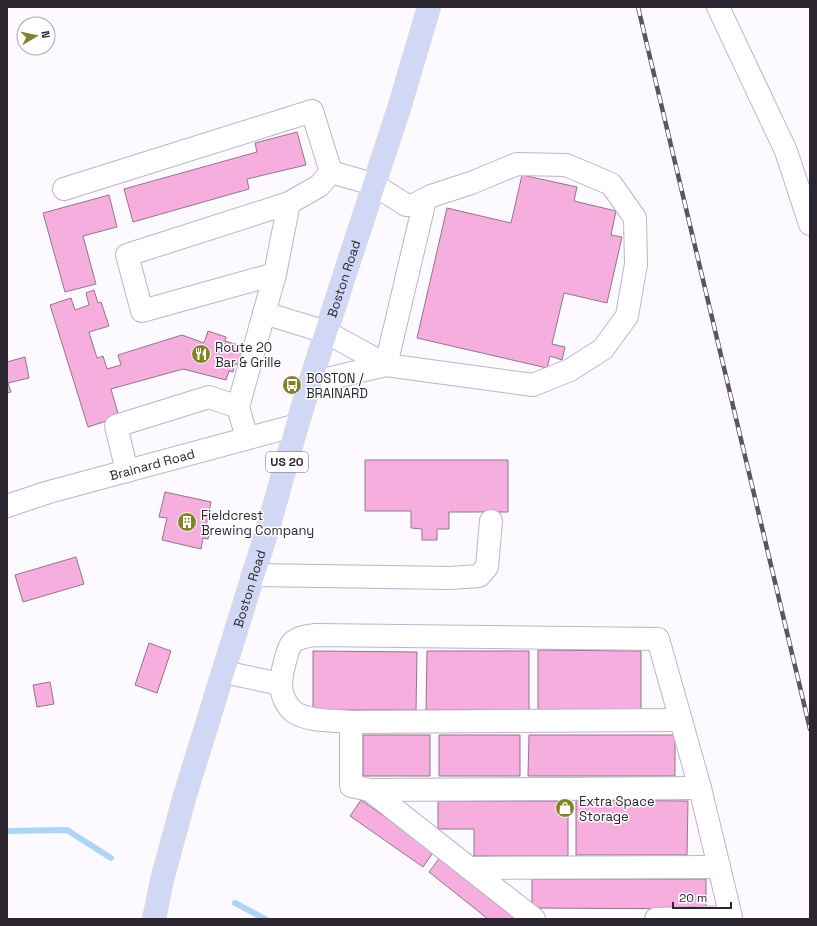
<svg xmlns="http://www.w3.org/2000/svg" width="817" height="926" viewBox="0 0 817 926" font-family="'Space Grotesk',sans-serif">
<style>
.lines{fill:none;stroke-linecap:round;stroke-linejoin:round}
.stream{stroke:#add5f5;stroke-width:6}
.building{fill:#f5aede;stroke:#917688}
.minor-casing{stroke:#bfb2cd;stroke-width:24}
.major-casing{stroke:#d9d8da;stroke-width:24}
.minor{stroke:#fff;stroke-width:22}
.major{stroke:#d1d8f5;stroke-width:22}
.rail-casing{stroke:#5a555e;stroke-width:4.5}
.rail{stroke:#fff;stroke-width:3;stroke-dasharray:9;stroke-linecap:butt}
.labels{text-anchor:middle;stroke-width:3;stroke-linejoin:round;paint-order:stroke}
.shield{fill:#fff;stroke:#6b676e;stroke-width:1}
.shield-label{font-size:12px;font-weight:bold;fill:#2b2630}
.street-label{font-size:13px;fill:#2b2630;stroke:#fff}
.poi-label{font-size:13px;fill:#2b2630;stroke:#fff;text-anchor:start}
</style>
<rect width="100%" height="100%" fill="#fcf9ff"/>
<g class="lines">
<!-- stream -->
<path class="stream" d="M7,831l60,-1 44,28
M235,903l30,16"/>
</g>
<!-- building -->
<path class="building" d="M297,132l9,33 -59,14 2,10 -116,33 -9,-33 133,-37 -2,-9z
M522,175l55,12 -3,14 42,10 -5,24 11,2 -15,66 -43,-10 -12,51 13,3 -3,13 -12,-4 -3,12 -130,-30 30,-130 64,15z
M109,195l8,32 -34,9 13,48 -31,8 -22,-79z
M94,290l4,13 3,-1 8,24 -20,6 8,26 6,-2 4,13 14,-4 -3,-10 64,-20 22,8 4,-12 18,6 -1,4 23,7 -6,18 -7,-2 -2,8 -4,-1 -3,9 -43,-11 -72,20 8,28 -31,10 -38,-122 21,-7 4,12 14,-5 -3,-12z
M25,357l4,21 -21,5 3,9 -4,1v-31z
M365,460h143v52h-59v17h-12v11h-15v-11l-11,-1v-17h-46z
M165,492l46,10 -5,24 4,2 -2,11 -5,-1 -2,11 -39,-9 5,-22 -8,-1z
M76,557l8,27 -61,18 -8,-27z
M149,643l22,8 -14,42 -22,-8z
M538,650l103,1v59h-103z
M313,651l104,1 -1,58h-103z
M427,651h102v59h-103z
M50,682l4,22 -17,3 -4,-22z
M363,735h67v41h-67z
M439,735h81v41h-81z
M529,735h146v41h-147z
M361,800l73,51 -11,16 -73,-51z
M576,800l112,1 -1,54h-111z
M438,801h130v55h-94v-27h-36z
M441,856l80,63h-33l-59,-47z
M532,879h174v30l-174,-1z"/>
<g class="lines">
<defs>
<g id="minor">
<path d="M718,7l68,144 24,73"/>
<path d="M64,189l248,-78 19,61"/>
<path d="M289,203l-14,71 -133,37 -15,-56 162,-52 30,-17 12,-14 42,12 33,21h8l17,-9 40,-13 46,-19 49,1 45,19 24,34 1,46 -9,52 -24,33 -33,21 -37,15 -147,-20 39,-165"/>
<path d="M264,313l62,19 60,33"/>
<path d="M310,383l76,-18"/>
<path d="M247,438l-9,-31 37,-133"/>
<path d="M127,471l-11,-45 93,-29 29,10"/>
<path id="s1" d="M7,506l42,-14 248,-67"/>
<path d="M253,575l197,3 29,-2 8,-9 4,-46"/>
<path d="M223,672l58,12"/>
<path d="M351,722l330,-2"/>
<path d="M370,790l330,-2"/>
<path d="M469,868l250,-1"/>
<path d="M534,919l-164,-129 -19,-4v-64c-18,-2 -42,0 -57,-10 -8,-6 -13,-18 -13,-28 0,-8 6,-35 11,-41 6,-6 15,-7 23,-8l343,4 42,149 31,129 -75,2"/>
</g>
<g id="major">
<path id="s2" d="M154,919l8,-39 23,-85 85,-274 27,-96 29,-93 74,-227 29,-98"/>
</g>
</defs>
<!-- minor casing -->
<use href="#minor" class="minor-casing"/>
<!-- major casing -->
<use href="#major" class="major-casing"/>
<!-- minor -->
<use href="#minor" class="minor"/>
<!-- major -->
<use href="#major" class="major"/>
<defs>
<path id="rail" d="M638,7l172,722"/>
</defs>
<!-- rail casing -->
<use href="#rail" class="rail-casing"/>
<!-- rail -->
<use href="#rail" class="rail"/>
</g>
<!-- icons -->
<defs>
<symbol id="restaurant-disc" viewBox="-11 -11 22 22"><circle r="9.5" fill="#83822a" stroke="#fff"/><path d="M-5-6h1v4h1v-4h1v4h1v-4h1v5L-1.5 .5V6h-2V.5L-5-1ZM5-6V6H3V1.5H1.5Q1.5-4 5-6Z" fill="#fff"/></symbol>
<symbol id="bus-disc" viewBox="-11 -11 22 22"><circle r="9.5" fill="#83822a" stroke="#fff"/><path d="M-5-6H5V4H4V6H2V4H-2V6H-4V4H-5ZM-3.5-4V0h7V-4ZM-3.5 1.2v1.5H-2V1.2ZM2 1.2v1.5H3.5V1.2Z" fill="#fff"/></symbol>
<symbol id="building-disc" viewBox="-11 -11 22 22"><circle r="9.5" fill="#83822a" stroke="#fff"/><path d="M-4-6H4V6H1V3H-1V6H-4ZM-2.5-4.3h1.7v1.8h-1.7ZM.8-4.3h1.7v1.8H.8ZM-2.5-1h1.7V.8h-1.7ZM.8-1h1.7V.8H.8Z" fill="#fff"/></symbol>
<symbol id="shop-disc" viewBox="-11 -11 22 22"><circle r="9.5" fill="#83822a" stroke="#fff"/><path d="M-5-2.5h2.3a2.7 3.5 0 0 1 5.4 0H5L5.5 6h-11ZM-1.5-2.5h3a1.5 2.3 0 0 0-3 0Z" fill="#fff"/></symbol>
</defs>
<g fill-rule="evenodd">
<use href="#restaurant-disc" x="190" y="343" width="22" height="22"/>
<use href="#bus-disc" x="281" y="374" width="22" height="22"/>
<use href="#building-disc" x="176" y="511" width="22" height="22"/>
<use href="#shop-disc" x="554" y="797" width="22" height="22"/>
</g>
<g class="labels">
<!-- shield labels -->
<rect class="shield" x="266" y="452" width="42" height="20" rx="3"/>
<g class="shield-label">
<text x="287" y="466">US 20</text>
</g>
<!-- street labels -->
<g class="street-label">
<text dy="5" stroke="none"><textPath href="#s2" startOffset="668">Boston Road</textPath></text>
<text dy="5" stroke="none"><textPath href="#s1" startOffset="151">Brainard Road</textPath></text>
<text dy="5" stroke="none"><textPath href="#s2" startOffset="344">Boston Road</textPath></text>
</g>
<!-- poi labels -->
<g class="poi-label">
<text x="215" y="352">Route 20<tspan x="215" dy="15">Bar &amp; Grille</tspan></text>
<text x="306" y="383">BOSTON /<tspan x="306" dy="15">BRAINARD</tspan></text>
<text x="201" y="520">Fieldcrest<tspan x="201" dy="15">Brewing Company</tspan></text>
<text x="579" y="806">Extra Space<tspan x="579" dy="15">Storage</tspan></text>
</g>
</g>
<!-- border -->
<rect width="817" height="926" fill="none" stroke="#2b2630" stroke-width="16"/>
<!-- north arrow -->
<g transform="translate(36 36) rotate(81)"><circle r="19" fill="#ffffff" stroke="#aaa8ac"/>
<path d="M0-3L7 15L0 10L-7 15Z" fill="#83822a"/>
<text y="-6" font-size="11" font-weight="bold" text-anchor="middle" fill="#2b2630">N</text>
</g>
<!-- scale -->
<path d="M673 902v6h58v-6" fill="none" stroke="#2b2630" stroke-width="2"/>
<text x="679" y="902" font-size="12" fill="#2b2630" stroke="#ffffff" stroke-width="3" paint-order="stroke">20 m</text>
</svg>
